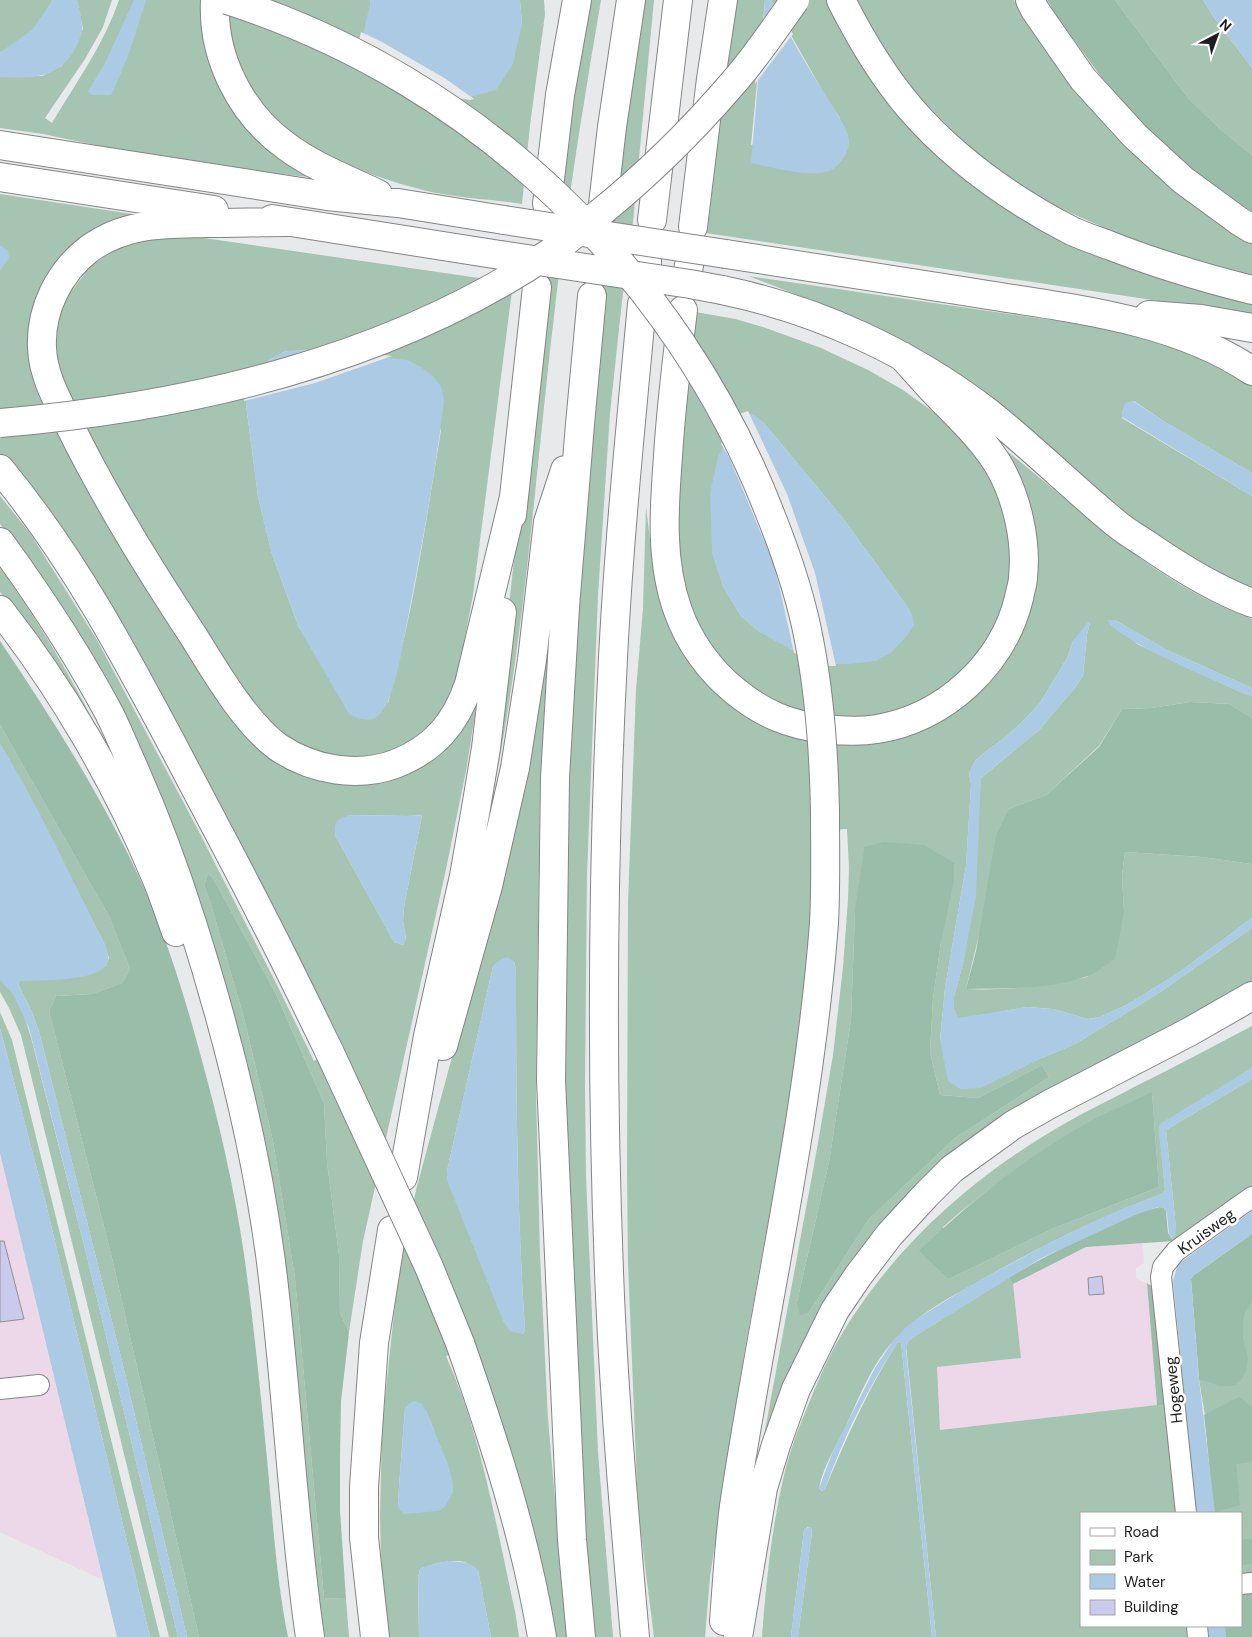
<svg xmlns="http://www.w3.org/2000/svg" width="1252" height="1637" viewBox="0 0 1252 1637" font-family="'DM Sans',sans-serif">
<style>
.industrial{fill:#ecd8e8}
.green{fill:#a5c4b1;fill-rule:evenodd}
.forest{fill:#99bda8}
.water{fill:#accae4}
.pier{fill:#e8e9ea}
.building{fill:#cacaed;stroke:#909091}
.lines{fill:none;stroke-linecap:round;stroke-linejoin:round}
.minor-casing{stroke:#858587;stroke-width:22}
.highway-casing{stroke:#858587;stroke-width:30}
.minor{stroke:#fff;stroke-width:20}
.highway{stroke:#fff;stroke-width:28}
.highway-bridge-casing{stroke:#858587;stroke-width:30;stroke-linecap:butt}
.highway-bridge{stroke:#fff;stroke-width:28}
.labels{text-anchor:middle;stroke-width:5;stroke-linejoin:round;paint-order:stroke}
.street-label{font-size:16px;fill:#1e1e1e;stroke:#fff}
</style>
<rect width="100%" height="100%" fill="#e8e9ea"/>
<!-- industrial -->
<path class="industrial" d="M0,1153l38,154 65,273 -103,-48z
M1142,1243l2,20 -8,5v11l11,4 10,122 -217,25 -4,-63 85,-9 -8,-74 73,-37z"/>
<!-- green -->
<path class="green" d="M0,0h53l-20,30 -33,23z
M77,0h35l-9,27 -18,32 -40,59 7,5c24,-40 52,-79 67,-123h90l16,84 103,95 -142,-15 -143,-30 -43,-6v-51l42,-1 20,-10 21,-37z
M229,0h142l-1,2 152,22 -2,-24h24l1,14 -15,111 -8,79c-33,-5 -67,-6 -99,-14 -58,-14 -138,-46 -171,-99 -7,-10 -11,-23 -15,-35 -6,-19 -10,-36 -8,-56z
M586,0h15c-17,99 -33,199 -45,299 -21,173 -31,347 -68,518l4,-62 46,-407z
M642,0h12l-21,222 -11,79 -12,112 -12,182 -11,280 -2,212 1,90 12,275 15,185h-20l-23,-319 -6,-239 3,-236 9,-241 23,-291z
M736,0h29l-14,145 89,-27 -14,-21 -55,-97h62l129,169 290,126v20l-553,-83z
M856,0h158c51,86 112,155 193,214 14,11 30,19 45,29v34l-84,-22 -93,-40 -40,-19 -60,-43 -50,-50 -18,-20 -21,-29z
M1115,0h88l12,19 37,49v87l-32,-26 -32,-31z
M0,194l152,23 -43,10 -75,118 211,382 116,53 118,-90 -13,81 -21,103 -82,367 -14,91 -9,-19 -1,-58 -12,-93 -3,-59 -48,-109 -63,-116 -5,-5 -4,12 6,16 34,117 29,123 22,137 29,320 22,1 3,38h-27l-99,-658 -197,-421 -26,-34v-28l30,37 67,107 98,184 84,165 35,72 26,-13 -340,-588zM350,815l57,1 15,-1 -18,92 -1,14 3,18 -3,6 -9,-3 -59,-107z
M179,237l25,1 309,45 -40,312 -16,84 -16,33 -8,10 -23,19 -14,7 -25,10 -27,1 -29,-7 -26,-13 -29,-28 -89,-130 -101,-177 -12,-39 -3,-23 3,-22 5,-15 8,-13 19,-25 24,-17 21,-8 13,-3zM319,350l122,80c-15,91 -28,184 -53,273l-89,-75 -27,-74 -14,-57 -12,-93 23,-44 17,-9z
M748,276l378,55 43,11 83,38v93l-87,-51 -31,-21 -8,2 -4,9v6l130,78v99l-62,-33 -307,-228 -51,-26z
M690,311l45,8 28,8 58,21 47,22 35,20 58,42 22,23 28,58 1,62 -7,31 -15,35 -16,22 -46,38 -57,17 -38,1 -30,-5 -42,-19 -16,-11 -37,-39 -24,-49 -11,-71zM763,422l79,95 67,92 -148,24 -20,-17 -18,-30 -11,-35z
M998,444c83,65 153,138 254,175v69l-85,-38 -52,-30 22,24 101,47 14,5v22l-22,-14 -40,-2 -39,6 -29,1 -23,37 -53,49 -37,14 -43,180c40,2 81,-3 121,-12l37,-65 -2,-36 3,-24 77,5 50,7v54l-74,55 -48,30 -30,14 -12,2 -35,-10 -26,-2 -69,12 -4,-10v-13l9,-32 5,-31 13,-155 58,-48 35,-41 9,-13 4,-42 3,-11 -17,18 -6,17 -27,45 -19,20 -18,16 -17,12 -11,10 -6,12 2,11 -5,82 -21,122 -5,52 102,18 33,-14 81,-49 96,-67v54l-329,201 -156,254 -3,-1 54,-293 15,-88 10,-88 5,-67 1,-33 -2,-38 -31,2 -7,167 -64,351 -35,228 -5,60h-51l-16,-127 -10,-247 -1,-90 1,-271 8,-212 7,-82 3,-101 9,74 13,41 16,30 17,25 21,21 175,34 125,-117zM855,910l86,32 -8,57 -3,53 10,43 38,3 64,-33 7,12 -95,62 -85,80 -60,93 -12,-10 32,-140 22,-142z
M0,568c52,71 90,144 129,223l-110,-175 -19,-24z
M552,599l-12,187 -4,306 4,162 8,165 19,218h-23l-75,-290 -23,9c36,81 50,170 69,255l4,26h-28l-13,-67c-5,-2 -10,-7 -14,-8 -12,-3 -34,2 -44,7l-2,9 1,59h-36l-3,-121 2,-88 12,-115 5,-39 17,-84 52,-192zM514,961l2,9c0,120 1,240 9,360l-2,4 -76,-163 46,-205zM405,1408l21,3 8,19 -35,79 -1,-9z
M0,725l109,191 21,53 -8,14 -30,11 -36,2 -7,15 63,247 87,379h-12l-65,-276 -82,-326 -8,-23 -14,-28 2,-3 86,-15 3,-8 -4,-13 -80,-158 -25,-43z
M0,973c1,11 8,13 14,22 11,19 17,41 22,62l51,200 91,380h-9l-148,-602 -12,-27 -9,-16z
M0,1012l12,28 148,597h-10l-104,-433 -46,-176z
M1252,1026v42l-93,58 6,64 -3,4c-63,23 -123,53 -181,86 -31,17 -63,34 -87,60 -22,24 -35,57 -48,86 -10,20 -23,41 -27,62l3,3 3,-2c21,-50 43,-100 72,-146l4,-1 31,295h-134l14,-105 -1,-4 -3,-1 -4,3 -13,107h-29c4,-56 10,-112 23,-166 6,-24 15,-46 24,-68 11,-27 23,-54 39,-79 50,-79 120,-142 199,-190 29,-18 59,-32 89,-48 39,-19 77,-40 116,-60zM1152,1093l7,94 -105,41 -105,51 -6,-52c36,-32 74,-59 114,-84 30,-19 61,-37 95,-50z
M1252,1079v109l-78,53 -2,-4 4,-9 -10,-98z
M1252,1227v410h-28l-1,-11h18v-113h-28l-8,-97 -6,-37h2z
M1008,1278l5,6 8,74 -84,9 3,63 217,-25 11,1 10,107h-97v113h108l1,11h-254l-30,-291 3,-6z"/>
<!-- forest -->
<path class="forest" d="M1047,0h68l73,98 32,31 32,26v57l-82,-59 -22,-23 -46,-52 -44,-60z
M0,641c54,80 106,162 146,251 23,53 40,109 55,165 18,65 33,130 43,197 10,71 17,143 24,215 5,56 9,113 20,168h-89l-87,-379 -63,-247 7,-15 36,-2 30,-11 8,-14 -21,-53 -109,-191z
M1190,702l40,2 22,14v146l-50,-7 -77,-5 -3,24 2,36 -9,47c-10,6 -20,15 -30,18 -37,13 -80,11 -119,12l10,-38 20,-115 13,-27 37,-14 53,-48 23,-38 29,-1z
M884,842l40,3 30,18v17l-13,62 -8,57 -3,53 10,43 38,3 64,-33 7,12 -95,62 -85,80 -60,93 -9,3 -3,-13 32,-140 22,-142 4,-110 9,-59v-4z
M208,873l5,5 63,116 48,109 3,59 12,93 1,58 9,19 -8,69 -1,56v54l6,88 -22,-1 -29,-320 -22,-137 -29,-123 -34,-117 -6,-16z
M1152,1092l7,95 -105,41 -105,51 -30,-28c53,-52 112,-97 177,-133 18,-9 37,-17 56,-26z
M1160,1207l4,1 2,3 2,22 6,8 -88,6 -73,37 -5,-6c32,-19 64,-35 97,-50 18,-8 36,-17 55,-21z
M1252,1234v68l-7,10 -2,9v17l5,20 -2,13 -5,9 -6,5 -6,1h-9l-21,-7 -8,-100 3,-4z
M1147,1283l7,5 14,118 -11,-1z
M1239,1397l13,10v55l-16,2 4,41 -18,5 -7,3 -11,-98z
M1241,1526l2,13h9v25l-11,1z
M1241,1591h2l1,3h8v43h-26l-1,-11h16z"/>
<!-- water -->
<path class="water" d="M53,0h24c2,9 5,18 5,27 1,7 -4,15 -7,22 -16,31 -45,29 -75,28v-24l32,-23z
M134,0h12c-10,33 -20,65 -35,95h-19l-4,-4 16,-26z
M371,0h149l2,24 -9,40 -17,26 -26,7 -111,-46z
M765,0h6c17,33 35,65 55,96 8,15 20,27 23,44 1,12 -11,29 -23,32 -18,5 -56,-5 -75,-9z
M1203,0h49v68l-37,-49z
M0,245l8,6 1,7 -9,13z
M319,350l88,10 14,7 12,9 8,10 3,15c-9,75 -23,149 -37,222 -5,24 -11,73 -27,91 -9,10 -21,5 -31,0l-50,-86 -27,-74 -14,-57 -12,-93 4,-21 19,-23 17,-9z
M1133,401l32,21 87,51v23l-130,-79v-5l4,-9z
M747,413l7,2 9,7 79,95 67,92 4,8 1,8 -7,11 -16,17 -16,8 -25,3h-19l-41,-15 -29,-16 -20,-17 -18,-30 -11,-35 -2,-58 8,-36 17,-33z
M1107,620h8l52,30 85,38v8l-14,-5c-24,-11 -123,-52 -131,-71z
M1088,622l2,1 -3,11 -4,42 -9,13 -35,41 -58,48 -5,118 -13,68 -9,32v13l4,9 69,-11 26,2 35,10 12,-2 30,-14 48,-30 74,-55v10l-96,67 -81,49 -33,14 -61,30 -21,1 -12,-8 -8,-41 5,-52 21,-122 5,-82 -2,-11 6,-12 11,-10 17,-12 18,-16 19,-20 27,-45 6,-17z
M0,744c40,64 71,134 105,201 2,6 5,13 2,19 -10,18 -67,16 -86,17l-3,3 14,28 8,23 82,326 65,276h-9l-91,-380 -58,-229 -16,-34 -13,-14z
M350,815l57,1 15,-1 -18,92 -1,14 3,19 -3,5 -9,-3 -59,-107c-1,-15 2,-15 15,-20z
M507,957l7,4 2,9c0,120 1,240 9,360l-2,4 -13,-3 -7,-10 -56,-141v-9l46,-205 5,-5z
M0,1028l46,176 104,433h-33l-117,-484z
M1252,1068v11l-86,51 10,98 -1,9h-3l-3,-3 -2,-20 -3,-6 -6,-1 -21,7 -97,45 -131,81 -3,10 30,287h-4l-31,-295 -4,1c-29,45 -54,95 -72,146l-3,2 -3,-3 14,-37 42,-83 18,-27 12,-13 10,-8 51,-32 83,-45 72,-34 41,-15 3,-4 -6,-57v-7l2,-3z
M1252,1211v23l-58,41 -3,4 8,100 16,134h-19l-23,-232 5,-17z
M415,1401l7,3 4,7 22,53 5,19v9l-8,15 -6,4 -35,3 -5,-5 -1,-9 7,-92 5,-5z
M809,1527l2,1 1,4 -14,105h-7l13,-107z
M447,1561c12,1 23,0 31,9l13,67h-72l-1,-59 2,-9 6,-3z
M1207,1626h18l1,11h-17z"/>
<!-- pier -->
<path class="pier" d="M775,2l18,32 -38,50 6,-61z
M361,32l21,10 64,37 28,20 -4,1 -23,-3 -90,-49z
M318,348l74,8 -77,27 -71,18 4,-19 16,-19z
M748,411l39,83 28,79 21,93h-6l-36,-13 -13,-59 -8,-32 -43,-103 -9,-15 12,-22 6,-8z"/>
<!-- building -->
<path class="building" d="M0,1241h4l20,78 -24,3z
M1102,1276l2,18 -15,1 -1,-17z"/>
<g class="lines">
<defs>
<path id="minor" d="M0,1389l39,-4
M1186,1513l-25,-236 2,-10 13,-16 76,-54
M1241,1584l11,-1
M1197,1626l1,11"/>
<path id="highway" d="M215,0c-3,56 25,113 71,146 28,21 61,33 92,48
M841,0c19,38 41,75 69,108 45,52 102,92 162,123 13,6 26,10 39,15 46,18 93,32 141,44
M1030,0l5,10 48,69 52,57 48,44 56,41 13,8
M0,145l327,51 71,7 106,17
M0,177l214,33
M547,204l13,-109 17,-95
M602,213l10,-86 19,-127
M272,219l228,36
M652,220l26,-220
M289,222c-27,0 -55,1 -82,1 -43,1 -81,-1 -118,26 -30,23 -49,61 -47,99 1,27 15,52 27,76 36,74 80,145 125,213 21,34 52,87 84,110 34,23 79,31 117,17 39,-15 61,-41 74,-80l45,-187
M693,227l18,-148 12,-79
M726,254c88,14 175,27 262,41 88,14 189,25 264,76
M647,266v-8
M688,272l1,-7
M722,290c97,20 189,63 267,123 44,35 85,76 129,112 10,8 21,14 31,21 32,22 66,43 103,57
M683,310c-6,48 -12,97 -15,146 -4,52 -8,105 10,155 11,31 32,60 57,80 28,23 55,34 90,38 17,2 35,3 52,0 68,-11 126,-65 142,-131 1,-7 4,-14 4,-21 4,-36 -6,-79 -24,-111 -18,-30 -45,-53 -69,-79 -9,-10 -18,-20 -28,-31
M1149,315l52,4 51,9
M0,469c73,88 126,188 179,288 28,54 57,107 84,161 23,44 45,90 67,135
M512,515l25,-228
M0,542c40,55 77,111 109,171 7,14 13,28 19,42 25,55 46,111 64,168 35,110 64,224 79,339 16,125 21,251 39,375
M0,610c62,79 116,172 155,265 8,18 14,38 21,57
M443,1046l45,-160 27,-118 17,-108 16,-138 17,-52
M403,1177l25,-141 36,-160 12,-68 10,-60 16,-136
M460,1343c34,98 65,192 82,294
M724,1621c3,-38 5,-77 10,-115 29,-194 75,-386 90,-583 2,-37 1,-74 1,-111
M375,1637l-11,-99v-51l10,-144 18,-113
M581,1637l-9,-97 -21,-460 4,-302 10,-171 15,-183 12,-128
M635,1637c-10,-114 -20,-227 -25,-341 -9,-212 -8,-426 3,-638 6,-118 18,-236 29,-354
M738,1637l25,-149 13,-43 20,-56 39,-79 23,-34 32,-42 36,-39 26,-26 61,-44 37,-21 139,-72 63,-36"/>
</defs>
<!-- minor casing -->
<use href="#minor" class="minor-casing"/>
<!-- highway casing -->
<use href="#highway" class="highway-casing"/>
<!-- minor -->
<use href="#minor" class="minor"/>
<!-- highway -->
<use href="#highway" class="highway"/>
<defs>
<path id="highway-bridge" d="M227,0c249,79 451,273 544,516 16,40 30,81 38,124 11,57 15,115 16,172
M504,220l222,34
M500,255l190,29 32,6
M0,423c190,-16 391,-63 551,-171 15,-10 30,-23 44,-35 50,-40 96,-85 138,-134 23,-26 42,-55 62,-83
M330,1053l99,214 31,76"/>
</defs>
<!-- highway-bridge casing -->
<use href="#highway-bridge" class="highway-bridge-casing"/>
<!-- highway-bridge -->
<use href="#highway-bridge" class="highway-bridge"/>
</g>
<g class="labels">
<!-- street labels -->
<g class="street-label">
<text transform="translate(1206 1231) rotate(-36)" y="6">Kruisweg</text>
<text transform="translate(1173 1390) rotate(-96)" y="6">Hogeweg</text>
</g>
</g>
<!-- legend -->
<rect x="1080" y="1512" width="162" height="115" fill="#ffffff" stroke="#a5a5a5"/>
<rect x="1090" y="1528" width="25" height="8" fill="#ffffff" stroke="#a5a5a5"/>
<text x="1124" y="1537" font-size="15" fill="#1e1e1e">Road</text>
<rect x="1090" y="1550" width="25" height="15" fill="#a5c4b1" stroke="#a5a5a5"/>
<text x="1124" y="1562" font-size="15" fill="#1e1e1e">Park</text>
<rect x="1090" y="1574" width="25" height="15" fill="#accae4" stroke="#a5a5a5"/>
<text x="1124" y="1587" font-size="15" fill="#1e1e1e">Water</text>
<rect x="1090" y="1600" width="25" height="15" fill="#cacaed" stroke="#a5a5a5"/>
<text x="1124" y="1612" font-size="15" fill="#1e1e1e">Building</text>
<!-- north arrow -->
<g transform="translate(1217 35) rotate(41)" stroke="#ffffff" stroke-width="4" paint-order="stroke">
<path d="M0-4L9 19L0 12L-9 19Z" fill="#1e1e1e"/>
<text y="-8" font-size="14" font-weight="bold" text-anchor="middle" fill="#1e1e1e">N</text>
</g>
</svg>
